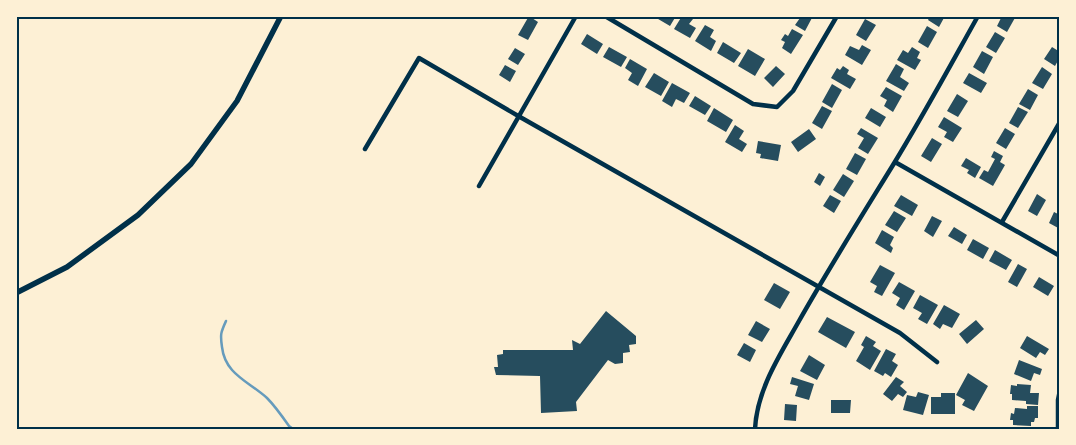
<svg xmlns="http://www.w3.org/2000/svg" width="1076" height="445" viewBox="0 0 1076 445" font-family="'PT Serif',serif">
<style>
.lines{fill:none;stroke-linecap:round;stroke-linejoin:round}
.stream{stroke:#669bbc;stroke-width:2.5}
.building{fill:#264d5e}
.minor{stroke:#003049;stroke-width:4.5}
.tertiary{stroke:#003049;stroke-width:5.5}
.neatline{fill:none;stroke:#003049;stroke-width:2}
</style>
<rect width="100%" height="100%" fill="#fdf0d5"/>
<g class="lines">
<!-- stream -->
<path class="stream" d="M226,321c-5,11 -6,13 -4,26 3,27 26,34 45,51 8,8 15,18 22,28l4,3"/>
</g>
<!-- building -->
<path class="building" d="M529,16l9,6 -10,18 -10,-5z
M653,16h23l-6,10z
M682,16h7l4,3 -4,5 7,4 -6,10 -16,-9z
M797,16h16l-8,15 -10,-6 5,-7z
M930,16h15l-6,11 -11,-7z
M1002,16h14l-9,16 -10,-6z
M865,19l11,6 -10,16 -10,-6z
M705,25l9,5 -4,7 6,4 -5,10 -16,-10z
M927,26l10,6 -9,16 -10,-6z
M792,29l11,6 -12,19 -9,-6 3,-6 -4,-2 4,-6 3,2z
M995,32l10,6 -9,15 -10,-6z
M587,34l16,10 -6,10 -16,-10z
M723,42l18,11 -7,10 -17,-10z
M862,45l9,5 -9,15 -17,-10 5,-9 9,4z
M609,47l18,10 -6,10 -18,-10z
M912,47l8,5 -3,6 4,2 -6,10 -18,-10 6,-10 5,3z
M1052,47l8,5v5l-5,9 -11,-7z
M515,48l10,6 -7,11 -10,-6z
M748,49l17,10 -10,17 -17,-10z
M982,51l11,6 -9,17 -11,-7z
M630,59l17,10 -9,17 -10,-6 4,-7 -7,-5z
M896,64l8,5 -4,8 9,6 -5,8 -18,-10z
M505,65l11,6 -6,11 -11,-7z
M776,66l9,8 -12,13 -9,-9z
M843,66l6,4 -2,4 9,5 -6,10 -19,-11 6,-10 3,2z
M1042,67l10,7 -9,15 -11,-6z
M654,73l15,9 -8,14 -16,-9z
M969,73l18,10 -6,10 -18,-10z
M672,83l18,10 -6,10 -8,-4 -4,8 -10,-6z
M832,84l10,6 -10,18 -10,-6z
M886,87l16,9 -9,16 -9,-6 3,-6 -7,-4z
M1028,89l10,6 -8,15 -11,-6z
M957,94l11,7 -10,16 -11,-6z
M695,96l16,10 -6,9 -16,-9z
M822,106l10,5 -10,18 -10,-6z
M1018,107l10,5 -10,16 -9,-5z
M714,108l19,12 -7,12 -19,-11z
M871,108l15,9 -6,10 -15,-9z
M944,117l18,11 -9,14 -9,-5 3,-5 -9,-5z
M735,125l9,6 -5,8 8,5 -5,8 -17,-10z
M861,128l17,10 -10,16 -10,-6 6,-10 -7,-4z
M1005,128l10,6 -9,15 -10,-6z
M809,129l7,10 -18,13 -7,-10z
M932,138l10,6 -11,18 -10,-6z
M758,141l23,4 -3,16 -18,-3 1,-4 -5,-1z
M994,151l9,5 -3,6 5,3 -12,21 -14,-8 5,-8 4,2 7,-13 -4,-2z
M855,153l11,6 -9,16 -11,-6z
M966,158l15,9 -6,11 -8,-5 2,-3 -8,-4z
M819,173l6,4 -5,9 -6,-4z
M843,174l11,7 -10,16 -11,-7z
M1037,194l9,6 -9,16 -9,-5z
M830,195l11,6 -7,12 -11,-7z
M901,195l17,10 -6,11 -18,-10z
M894,211l12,7 -9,14 -12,-7z
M1054,212l6,3v14l-11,-6z
M932,216l10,5 -9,16 -9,-6z
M954,227l13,8 -5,9 -14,-8z
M882,230l12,7 -4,8 3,3 -2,5 -16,-10z
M973,239l16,9 -6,11 -16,-9z
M995,250l17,10 -6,10 -17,-9z
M1018,264l9,5 -10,18 -9,-5z
M880,265l15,8 -13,23 -8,-4 3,-6 -7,-4z
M1039,277l15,9 -6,10 -15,-9z
M899,282l16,9 -11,19 -8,-5 4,-7 -8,-5z
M774,283l16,9 -10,17 -16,-9z
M920,295l18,10 -11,19 -9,-5 4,-6 -9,-5z
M944,305l16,9 -8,14 -9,-4 -3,5 -7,-5z
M606,311l30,25v8l-7,1 1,7 -7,1v10l-8,1 -7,-4 -32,42 1,9 -36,2 -1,-37 -44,-1 -2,-8h4l-1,-12 6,-1v-4h70l-1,-10 8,4z
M827,317l28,15 -9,16 -28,-16z
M976,320l8,9 -17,15 -8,-10z
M756,321l14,8 -8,13 -14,-7z
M866,336l10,6 -3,4 8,5 -11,19 -14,-9 8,-14 -3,-2z
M1027,336l22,13 -4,6 -5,-3 -4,6 -16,-10z
M744,343l12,7 -6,12 -13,-7z
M886,349l10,5 -4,7 6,4 -7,12 -6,-4 -2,3 -9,-5z
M809,355l16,10 -8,15 -17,-9z
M1019,360l23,9 -2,6 -6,-2 -3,8 -17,-7z
M968,373l20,13 -14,25 -12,-6 3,-5 -9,-5z
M792,377l22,7 -5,16 -14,-4 3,-10 -8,-2z
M896,377l8,5 -4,4 7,6 -4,5 -5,-3 -6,7 -9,-7z
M1017,384l14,1 -1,8h9l-1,12 -12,-1v-3l-14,-1v-6h-2l1,-9 6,1z
M918,392l11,3 -6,20 -20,-5 4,-15 9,2z
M941,393h14v21h-24v-17h10z
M831,400h20l-1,13h-19z
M785,404l12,1 -1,16 -12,-1z
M1027,406h11v12h-3l-1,4h-3v4l-18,-1v-5h-3l1,-7 3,1 1,-6 12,1z"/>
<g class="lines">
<!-- minor -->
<path class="minor" d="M605,16l148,88 24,3 16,-16 44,-75
M365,149l54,-91 101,59 380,216 37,29
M895,162l165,94
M479,186l97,-170
M1002,222l58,-100
M755,429c2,-40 25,-74 44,-108 30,-53 62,-104 94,-156 30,-49 57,-99 85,-149
M1058,429v-29l2,-10"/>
<!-- tertiary -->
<path class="tertiary" d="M16,293l51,-26 71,-52 53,-51 46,-63 44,-85"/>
</g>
<!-- border -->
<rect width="1076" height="445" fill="none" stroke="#fdf0d5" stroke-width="35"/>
<rect x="18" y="18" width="1040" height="410" class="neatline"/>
</svg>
